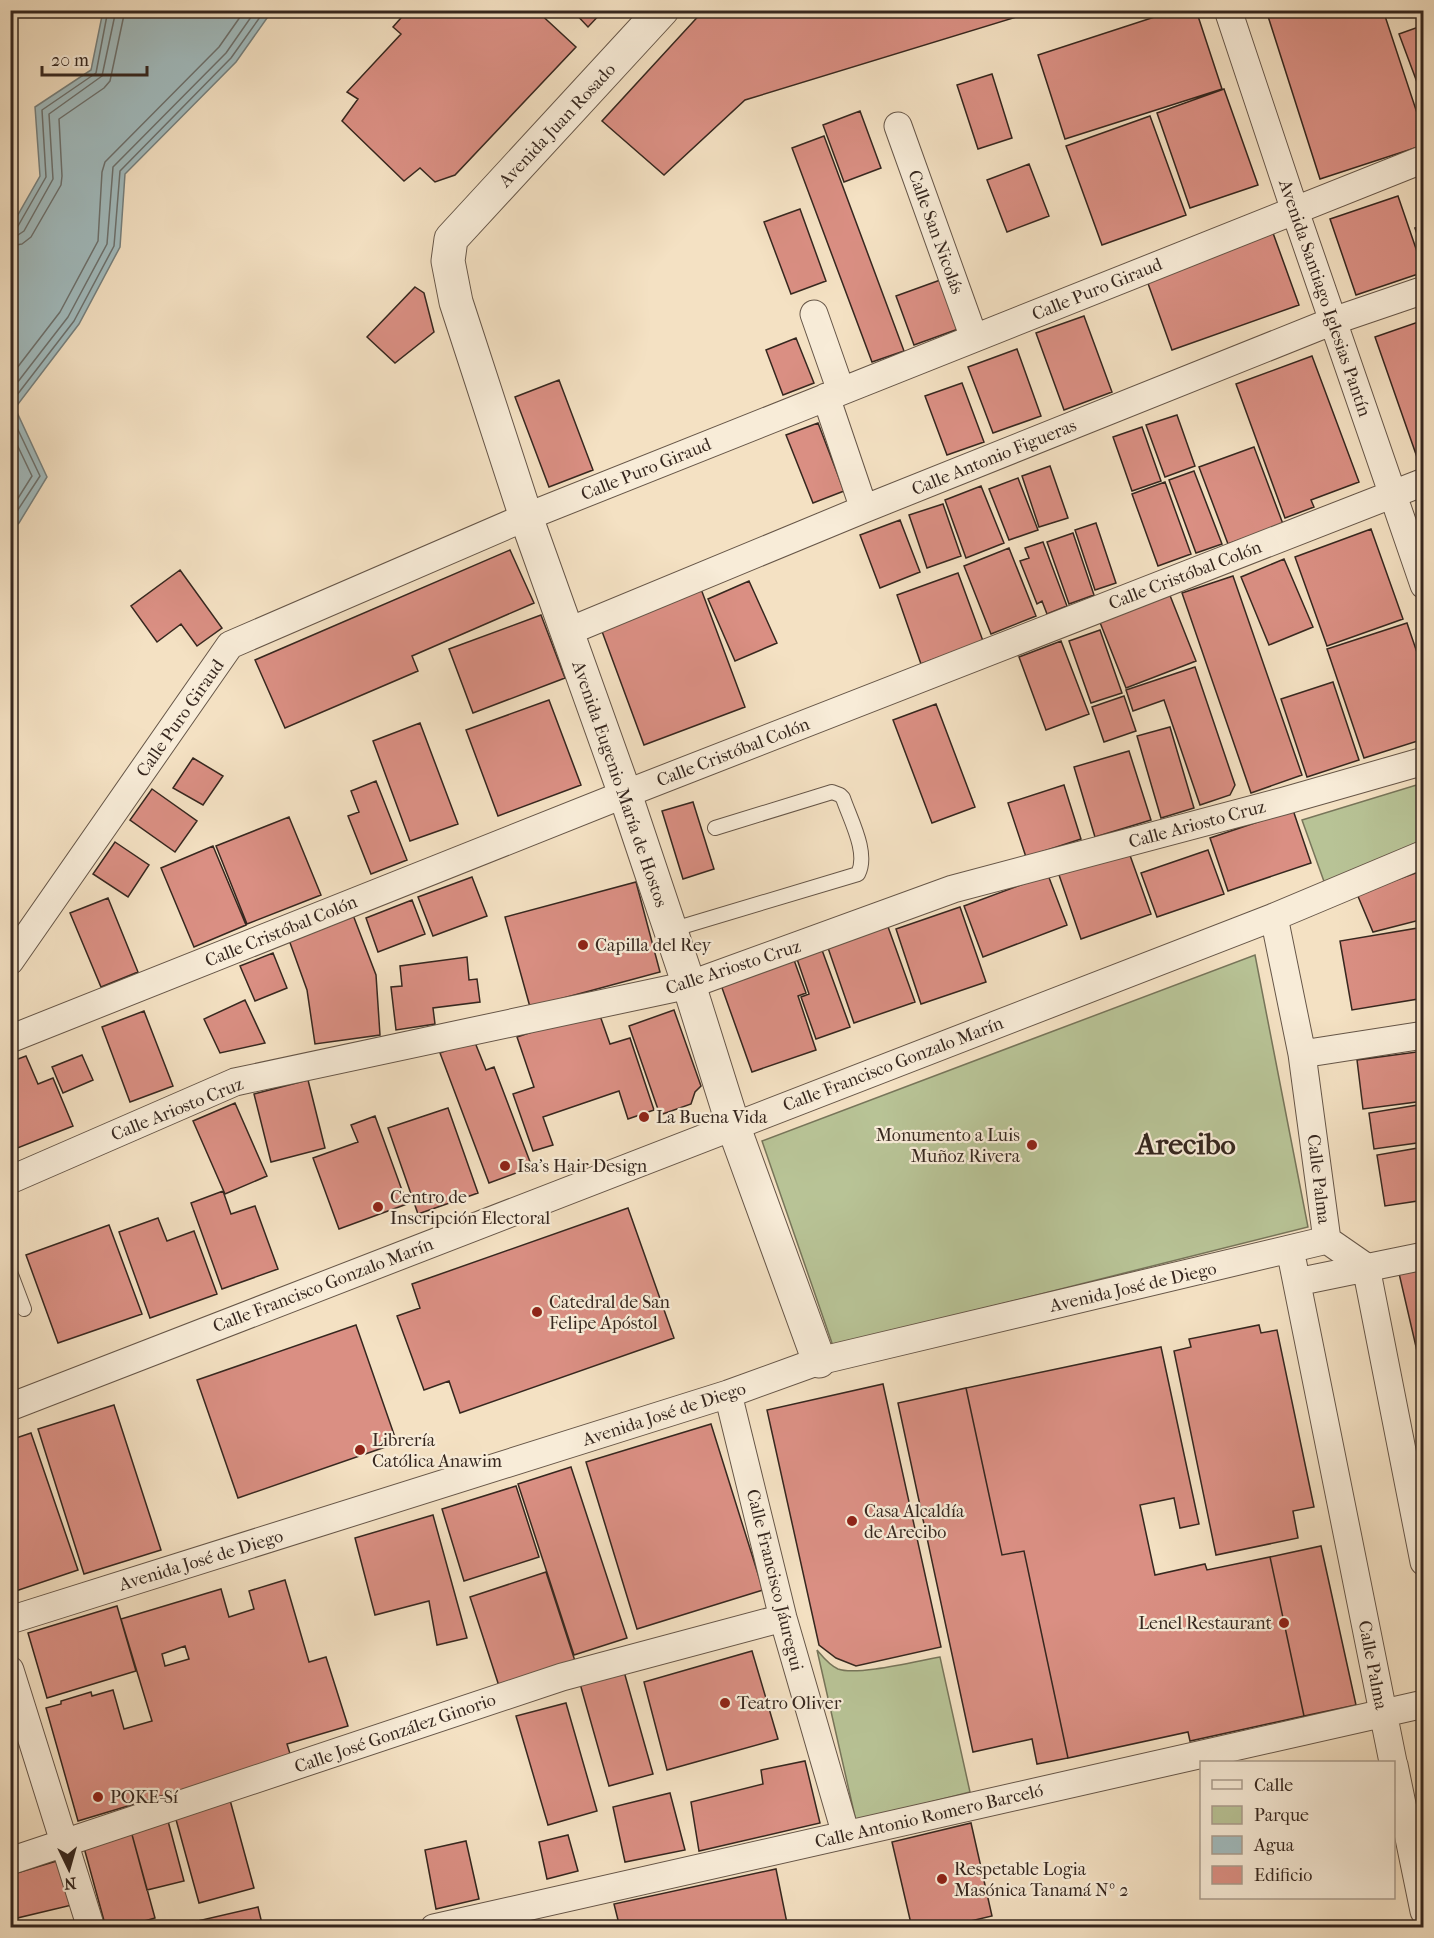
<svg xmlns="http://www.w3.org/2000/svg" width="1434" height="1938" viewBox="0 0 1434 1938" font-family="'IM FELL French Canon',serif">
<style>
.green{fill:#b8c396;stroke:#77755a;stroke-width:1.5}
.water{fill:#a1bbbe;stroke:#76807e;stroke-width:1.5}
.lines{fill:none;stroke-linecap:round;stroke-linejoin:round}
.shore{stroke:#6c716e;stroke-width:1.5}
.building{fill:#da8f83;stroke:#36271f;stroke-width:1.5;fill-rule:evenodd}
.service-casing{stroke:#665648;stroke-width:16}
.minor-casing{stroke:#665648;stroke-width:29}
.tertiary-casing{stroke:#665648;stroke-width:35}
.service{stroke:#f8ecd8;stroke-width:14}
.minor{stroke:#f8ecd8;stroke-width:27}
.tertiary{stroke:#f8ecd8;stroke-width:33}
.poi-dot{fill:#8f2418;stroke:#f8ecd8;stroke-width:2}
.labels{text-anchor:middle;stroke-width:4.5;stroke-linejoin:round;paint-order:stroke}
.street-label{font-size:18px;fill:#36271f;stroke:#f8ecd8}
.poi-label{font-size:18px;fill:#36271f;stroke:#f8ecd8;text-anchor:start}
.town-label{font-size:30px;font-weight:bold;fill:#36271f;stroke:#f8ecd8}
</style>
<rect width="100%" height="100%" fill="#f4e1c3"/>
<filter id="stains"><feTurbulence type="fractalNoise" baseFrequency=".00333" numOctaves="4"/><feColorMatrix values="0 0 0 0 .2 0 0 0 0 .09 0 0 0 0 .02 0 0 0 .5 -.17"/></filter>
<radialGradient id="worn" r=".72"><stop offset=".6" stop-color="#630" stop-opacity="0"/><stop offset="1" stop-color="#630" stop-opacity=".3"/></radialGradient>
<!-- green -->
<path class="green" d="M1423,783v65l-97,39 -24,-67z
M1255,955l53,272 -475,119 -71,-205z
M817,1650c6,7 12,15 21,19 19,7 79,-8 102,-12l30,135 -114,29z"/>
<!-- water -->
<path class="water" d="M103,11h169l-36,51 -111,112 -5,73 -41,77 -64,84 32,69 -28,46 -8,7v-303l29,-51 -5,-69 56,-37z"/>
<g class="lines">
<!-- shore -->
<path class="shore" d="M10,229l8,-3 28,-49 -4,-67 54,-37 12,-63
M10,237l8,-2 6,-4 29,-52 -4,-65 53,-38 14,-66
M10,246l12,-2 9,-7 30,-52 1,-9 -3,-57 45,-31 6,-7 15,-71
M10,377l50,-65 38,-71 4,-69 3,-10 114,-115 26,-37
M10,392l58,-75 39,-73 6,-77 113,-114 30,-43
M10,404l64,-83 40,-75 6,-75 111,-113 34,-48
M10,413l30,63 -30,46
M10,430l22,46 -22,35"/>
</g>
<!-- building -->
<path class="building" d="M408,10h128l40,37 -121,128 -20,7 -15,-14 -16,13 -62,-60 16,-22 -11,-7 54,-58 -8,-7z
M572,10h32l-16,17z
M704,10h335l-294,90 -81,75 -62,-54z
M1176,10h20l26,79 -157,50 -27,-84z
M1266,10h117l41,124v11l-104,34z
M1424,25v76l-25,-67z
M992,74l20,64 -34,11 -21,-64z
M1224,89l34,96 -68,23 -33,-95z
M860,111l21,57 -37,14 -21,-57z
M1150,116l36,99 -84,30 -36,-99z
M824,136l80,215 -32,11 -80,-214z
M1029,164l20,52 -42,16 -20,-52z
M1398,196l26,76 -68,23 -26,-76z
M800,209l26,72 -35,13 -27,-72z
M1424,225v31l-9,-28z
M1273,233l26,72 -127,45 -26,-72z
M943,279l18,49 -47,17 -18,-49z
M415,287l9,6 10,39 -39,31 -28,-26z
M1084,316l28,76 -48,18 -28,-77z
M1424,320v138l-6,2 -43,-123z
M796,338l18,45 -31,12 -17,-45z
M1017,349l24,67 -48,17 -25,-66z
M1312,356l47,126 -48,18 3,7 -29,11 -49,-134z
M559,380l34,90 -44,17 -34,-90z
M962,383l22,59 -37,13 -22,-59z
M1177,415l18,51 -30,11 -19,-52z
M818,423l26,68 -31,12 -27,-68z
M1142,427l19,54 -29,10 -19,-54z
M1254,447l29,77 -55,20 -29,-77z
M1050,466l18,52 -29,9 -17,-51z
M1194,471l28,73 -26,9 -27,-73z
M1018,478l20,52 -29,10 -20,-51z
M1165,482l26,72 -33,12 -26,-72z
M981,486l23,57 -38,15 -21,-58z
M943,504l18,52 -34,12 -18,-53z
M900,520l20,52 -40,16 -20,-53z
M1096,523l20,60 -21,7 -20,-60z
M1371,529l32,90 -76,27 -32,-89z
M1073,533l21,62 -25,9 -22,-62z
M1043,542l24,64 -20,8 -5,-13 -5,3 -17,-43 9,-3 -4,-10z
M1009,548l27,68 -45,18 -27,-68z
M510,550l24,53 -122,53 6,15 -133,57 -30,-68z
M1284,559l29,68 -44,18 -28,-68z
M180,570l42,58 -25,18 -16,-22 -24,18 -26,-36z
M958,573l25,68 -62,23 -24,-69z
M1233,576l69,199 -51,18 -69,-200z
M749,581l28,62 -42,18 -27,-62z
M701,589l44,118 -101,38 -44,-119z
M1169,593l27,68 -70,27 -27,-68z
M541,615l24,63 -92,35 -24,-64z
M1407,623l17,50v66l-60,19 -37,-109z
M1100,630l22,63 -31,10 -22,-62z
M1061,641l28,73 -43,16 -27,-73z
M1195,667l40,118 -5,10 -30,10 -36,-105 -31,11 -7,-21z
M1333,682l26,78 -52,17 -26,-78z
M1124,696l12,35 -32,11 -12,-35z
M549,700l32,85 -83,31 -32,-86z
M936,704l39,103 -43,16 -39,-103z
M420,723l38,101 -48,17 -37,-100z
M1170,727l24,81 -33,10 -24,-82z
M1129,751l22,69 -56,17 -21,-70z
M193,758l30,18 -20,29 -30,-17z
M376,781l31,79 -36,14 -23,-58 11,-4 -8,-21z
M1064,785l17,54 -55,18 -18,-54z
M152,789l45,32 -22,31 -45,-32z
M693,802l21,67 -31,10 -21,-68z
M1293,810l18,53 -83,28 -18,-53z
M289,817l32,78 -74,29 -31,-78z
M115,842l34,23 -21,32 -35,-23z
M213,846l33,79 -52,22 -33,-79z
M1127,847l24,67 -70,25 -23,-67z
M1208,850l16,44 -67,23 -16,-44z
M1424,870v49l-51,13 -16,-38z
M1048,875l19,50 -84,32 -19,-51z
M472,877l15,39 -54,20 -15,-39z
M636,882l24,90 -130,35 -25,-90z
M108,898l30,74 -37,15 -31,-74z
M412,900l13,34 -47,18 -12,-34z
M960,907l26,75 -65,22 -25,-75z
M353,915l23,60 4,60 -65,9 -8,-54 -18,-50z
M887,924l28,78 -61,21 -27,-78z
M1424,927v71l-72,12 -12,-69z
M822,950l28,77 -34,12 -15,-42 8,-3 -12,-35z
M273,953l14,35 -32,13 -15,-35z
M467,957l2,23 8,-1 3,23 -47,6 2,16 -39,6 -5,-43 11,-1 -2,-20z
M794,960l12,33 -8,3 18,54 -64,22 -31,-87z
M245,1000l20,43 -45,10 -16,-34z
M598,1010l12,34 20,-6 24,72 -26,9 -9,-28 -76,26 10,28 -20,6 -20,-57 21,-7 -17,-50z
M674,1010l27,76 -6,6 -4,12 -31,11 -31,-89z
M144,1011l29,75 -43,16 -28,-75z
M474,1040l12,30 8,-3 38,100 -43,16 -49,-130z
M1424,1051v50l-61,8 -6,-49z
M82,1055l11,25 -30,13 -11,-26z
M26,1056l12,28 15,-6 20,48 -63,25v-89z
M308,1080l17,68 -54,14 -17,-68z
M235,1103l32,73 -42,18 -32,-73z
M1424,1104v38l-50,7 -5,-36z
M448,1108l30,85 -60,21 -30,-86z
M375,1116l32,88 -68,25 -26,-71 45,-16 -7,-17z
M1424,1147v53l-39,6 -8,-51z
M223,1191l8,23 24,-8 23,63 -56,20 -31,-86z
M628,1208l46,130 -214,75 -11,-32 -25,9 -27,-74 23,-8 -8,-24z
M158,1218l9,23 27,-10 23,63 -67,24 -31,-86z
M109,1225l33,89 -84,29 -32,-88z
M1424,1263v114h-1l-25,-108z
M356,1325l41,118 -159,55 -41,-118z
M1259,1325l2,8 16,-3 37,177 -21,4 5,27 -82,17 -42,-204 17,-4 -2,-8z
M1161,1347l38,177 -19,4 -6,-30 -34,7 15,70 50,-11 2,6 63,-13 34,159 -114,25 -2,-9 -120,26 -44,-207 -22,4 -36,-167z
M10,1350l7,17 -7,3z
M883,1384l58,263 -85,19 -20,-8 -17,-13 -52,-235z
M966,1388l36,167 22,-4 44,207 -31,6 -5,-25 -59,13 -75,-349z
M114,1405l47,145 -77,24 -46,-145z
M711,1424l52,166 -126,39 -51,-167z
M31,1433l47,137 -68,23v-153z
M571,1467l56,171 -53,17 -56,-171z
M516,1486l23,71 -75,24 -22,-72z
M433,1515l34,123 -30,7 -8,-44 -54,14 -20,-77z
M1321,1546l35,159 -52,11 -34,-159z
M546,1572l29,89 -76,25 -29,-89z
M285,1580l24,82 17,-5 22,69 -61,18 4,13 -213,64 -32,-113 15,-4v-3l30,-9 1,4 21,-6 11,39 28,-8 -31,-102 100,-30 8,28 25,-8 -5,-18zM185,1646l4,13 -24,7 -3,-12z
M117,1606l19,65 -89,27 -19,-65z
M752,1651l26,88 -111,31 -23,-88z
M623,1668l30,106 -44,12 -30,-106z
M10,1697l15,41 -15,5z
M566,1703l31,108 -49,14 -32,-109z
M805,1761l15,62 -121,28 -8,-49 72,-18 -2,-14z
M670,1793l15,57 -60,12 -12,-55z
M230,1800l24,88 -55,15 -24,-87z
M168,1821l16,60 -37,9 -16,-59z
M971,1823l21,93 -51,12h-29l-20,-86z
M131,1831l24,87 -35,10h-14l-23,-84z
M568,1835l10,36 -31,8 -8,-37z
M466,1841l13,58 -43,10 -11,-59z
M60,1860l12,45 -59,14 -3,-10v-34z
M776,1869l12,59h-168l-6,-24z
M258,1907l5,21h-86l-1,-2z
M148,1920l2,8h-30z"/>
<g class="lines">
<defs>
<path id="service" d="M671,930l187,-56c11,-21 -8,-55 -15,-76l-3,-3 -8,-3 -117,36
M10,1272l14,37"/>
<path id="minor" d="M1228,10l67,201 129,374
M898,126l76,212
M814,314l27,77
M826,397l38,112
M567,632l297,-123 469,-188 91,-31
M1274,917l28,137 25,186 39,27 58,295
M10,961l220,-316 296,-128 898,-358
M10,1039l615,-245 799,-312
M1302,1054l122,-19
M10,1180l225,-98 454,-97 264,-96 331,-88 140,-40
M1290,1249l103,513
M1297,1282l127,-26
M728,1394l55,224 63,217
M10,1407l1264,-490 150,-63
M10,1620l718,-226 91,-33 508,-121
M10,1670l81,258
M1394,1765l30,146
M10,1861l552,-184 221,-59
M434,1928l990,-224"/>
<path id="tertiary" d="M662,10l-211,229 -3,22 8,41 70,215 99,277 64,191 44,140 86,236"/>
</defs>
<!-- service casing -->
<use href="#service" class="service-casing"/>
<!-- minor casing -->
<use href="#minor" class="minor-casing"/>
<!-- tertiary casing -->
<use href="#tertiary" class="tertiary-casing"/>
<!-- service -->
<use href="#service" class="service"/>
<!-- minor -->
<use href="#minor" class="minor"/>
<!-- tertiary -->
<use href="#tertiary" class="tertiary"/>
</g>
<!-- markers -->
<g class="poi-dot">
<circle cx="583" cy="945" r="6"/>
<circle cx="644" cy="1117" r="6"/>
<circle cx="1032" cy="1145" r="6"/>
<circle cx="505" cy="1166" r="6"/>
<circle cx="378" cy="1207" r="6"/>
<circle cx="537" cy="1312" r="6"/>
<circle cx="360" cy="1450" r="6"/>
<circle cx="852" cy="1521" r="6"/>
<circle cx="1284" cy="1623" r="6"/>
<circle cx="725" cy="1703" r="6"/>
<circle cx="98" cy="1797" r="6"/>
<circle cx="942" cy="1879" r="6"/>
</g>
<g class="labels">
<!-- street labels -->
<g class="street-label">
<text transform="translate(557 125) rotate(-47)" y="6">Avenida Juan Rosado</text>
<text transform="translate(936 232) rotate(70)" y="6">Calle San Nicolás</text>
<text transform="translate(1097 289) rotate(-22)" y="6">Calle Puro Giraud</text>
<text transform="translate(1325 298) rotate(71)" y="6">Avenida Santiago Iglesias Pantín</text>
<text transform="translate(994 457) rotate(-22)" y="6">Calle Antonio Figueras</text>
<text transform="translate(646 469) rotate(-22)" y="6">Calle Puro Giraud</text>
<text transform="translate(1185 575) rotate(-21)" y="6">Calle Cristóbal Colón</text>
<text transform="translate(180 718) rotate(-55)" y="6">Calle Puro Giraud</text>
<text transform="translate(733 752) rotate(-21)" y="6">Calle Cristóbal Colón</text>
<text transform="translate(620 784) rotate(71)" y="6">Avenida Eugenio María de Hostos</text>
<text transform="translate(1197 824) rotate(-15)" y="6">Calle Ariosto Cruz</text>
<text transform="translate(281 931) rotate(-22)" y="6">Calle Cristóbal Colón</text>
<text transform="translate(733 967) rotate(-18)" y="6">Calle Ariosto Cruz</text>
<text transform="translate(893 1064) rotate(-21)" y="6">Calle Francisco Gonzalo Marín</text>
<text transform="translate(177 1109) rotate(-22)" y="6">Calle Ariosto Cruz</text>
<text transform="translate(1319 1179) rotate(83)" y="6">Calle Palma</text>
<text transform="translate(323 1285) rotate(-21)" y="6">Calle Francisco Gonzalo Marín</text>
<text transform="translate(1133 1287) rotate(-13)" y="6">Avenida José de Diego</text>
<text transform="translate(664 1414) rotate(-18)" y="6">Avenida José de Diego</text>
<text transform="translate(201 1560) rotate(-17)" y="6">Avenida José de Diego</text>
<text transform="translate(775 1580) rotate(76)" y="6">Calle Francisco Jáuregui</text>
<text transform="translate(1373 1665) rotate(79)" y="6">Calle Palma</text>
<text transform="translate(395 1733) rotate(-19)" y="6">Calle José González Ginorio</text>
<text transform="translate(929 1816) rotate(-13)" y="6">Calle Antonio Romero Barceló</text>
</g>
<!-- poi labels -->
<g class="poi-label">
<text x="595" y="951">Capilla del Rey</text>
<text x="656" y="1123">La Buena Vida</text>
<text x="1020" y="1141" text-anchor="end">Monumento a Luis<tspan x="1020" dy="21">Muñoz Rivera</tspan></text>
<text x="517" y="1172">Isa's Hair Design</text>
<text x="390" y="1203">Centro de<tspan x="390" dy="21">Inscripción Electoral</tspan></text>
<text x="549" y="1308">Catedral de San<tspan x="549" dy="21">Felipe Apóstol</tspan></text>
<text x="372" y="1446">Librería<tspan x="372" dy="21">Católica Anawim</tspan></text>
<text x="864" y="1517">Casa Alcaldía<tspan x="864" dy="21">de Arecibo</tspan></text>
<text x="1272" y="1629" text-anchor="end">Lenel Restaurant</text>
<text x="737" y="1709">Teatro Oliver</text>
<text x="110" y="1803">POKE-Sí</text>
<text x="954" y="1875">Respetable Logia<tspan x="954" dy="21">Masónica Tanamá Nº 2</tspan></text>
</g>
<!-- town labels -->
<g class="town-label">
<text x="1186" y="1154">Arecibo</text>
</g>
</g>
<!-- margin -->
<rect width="1434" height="1938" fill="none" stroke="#f4e1c3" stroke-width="36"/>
<rect x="12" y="12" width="1410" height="1914" fill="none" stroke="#36271f" stroke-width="3"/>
<rect x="18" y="18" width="1398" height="1902" fill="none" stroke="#36271f" stroke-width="1.5"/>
<!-- legend -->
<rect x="1200" y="1761" width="195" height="138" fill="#f8ecd8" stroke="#aa9d8e" stroke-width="1.5"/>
<rect x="1212" y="1780" width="30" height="9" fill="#f8ecd8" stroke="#aa9d8e" stroke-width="1.5"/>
<text x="1254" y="1791" font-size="18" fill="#36271f">Calle</text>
<rect x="1212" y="1806" width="30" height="18" fill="#b8c396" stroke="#aa9d8e" stroke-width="1.5"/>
<text x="1254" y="1821" font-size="18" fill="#36271f">Parque</text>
<rect x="1212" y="1836" width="30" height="18" fill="#a1bbbe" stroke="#aa9d8e" stroke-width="1.5"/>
<text x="1254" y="1851" font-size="18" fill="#36271f">Agua</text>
<rect x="1212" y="1866" width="30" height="18" fill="#da8f83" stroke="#aa9d8e" stroke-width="1.5"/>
<text x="1254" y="1881" font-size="18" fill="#36271f">Edificio</text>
<!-- north arrow -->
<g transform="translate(69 1869) rotate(175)" stroke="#f8ecd8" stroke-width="4.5" paint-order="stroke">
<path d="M0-4.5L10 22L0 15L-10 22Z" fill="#36271f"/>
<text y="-9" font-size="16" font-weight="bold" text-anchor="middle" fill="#36271f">N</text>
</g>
<!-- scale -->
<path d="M42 66v9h105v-9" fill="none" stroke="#36271f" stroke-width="3"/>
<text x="51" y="66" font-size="18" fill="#36271f" stroke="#f8ecd8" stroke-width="4.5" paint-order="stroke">20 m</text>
<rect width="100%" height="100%" filter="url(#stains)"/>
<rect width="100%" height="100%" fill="url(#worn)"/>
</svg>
